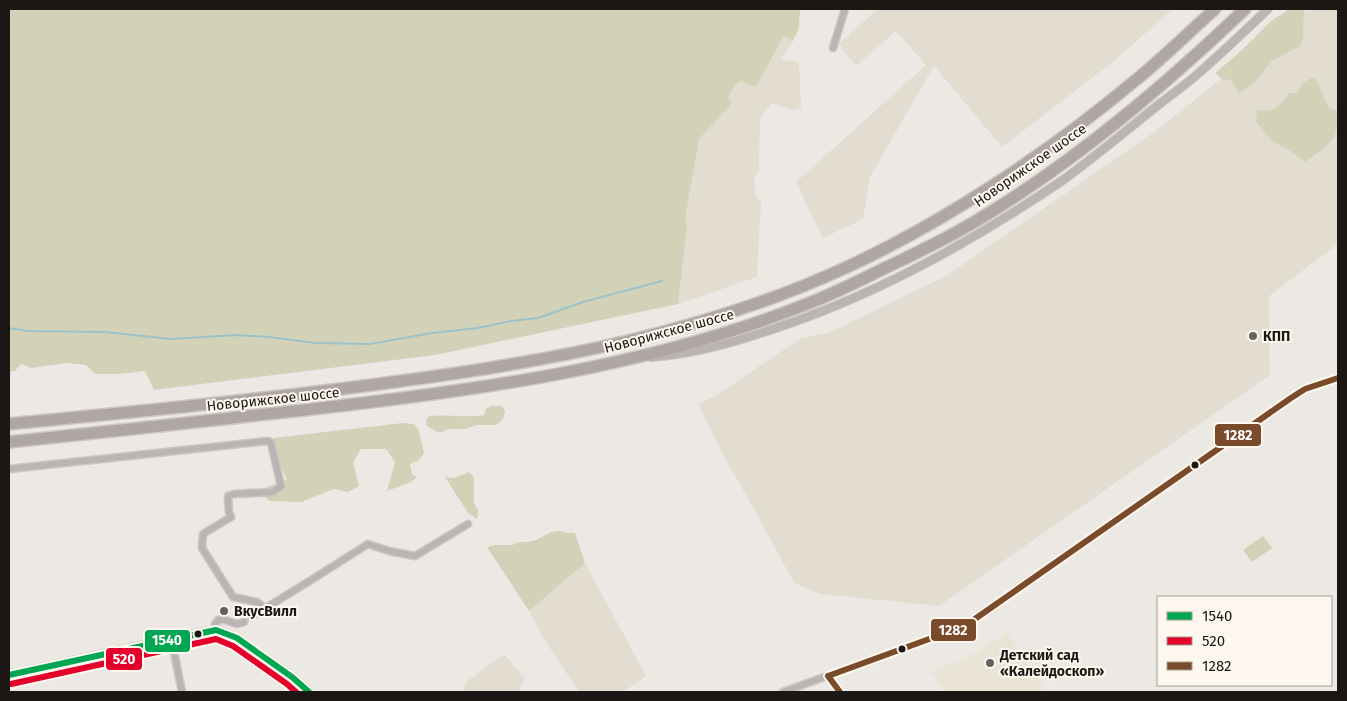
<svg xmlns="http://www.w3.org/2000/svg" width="1347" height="701" viewBox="0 0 1347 701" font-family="'Fira Sans',sans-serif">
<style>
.built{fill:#e3dcd1}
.education{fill:#eae4d6}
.green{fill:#d2d2b9}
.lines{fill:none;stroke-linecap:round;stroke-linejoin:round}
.stream{stroke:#9bc2c9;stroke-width:2}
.minor-casing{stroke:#cac7c4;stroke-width:9}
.tertiary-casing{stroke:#cac7c4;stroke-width:10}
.motorway-casing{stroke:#cac7c4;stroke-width:14}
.minor{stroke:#bcb3b3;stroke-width:6}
.tertiary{stroke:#bcb3b3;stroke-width:8}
.motorway{stroke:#b0a6a4;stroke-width:11}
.bus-1-casing{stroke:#fef7ed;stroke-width:10}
.bus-2-casing{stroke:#fef7ed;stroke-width:10}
.bus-3-casing{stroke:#fef7ed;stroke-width:10}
.bus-1{stroke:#00a651;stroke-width:6}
.bus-2{stroke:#e4002b;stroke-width:6}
.bus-3{stroke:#7a4b2a;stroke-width:6}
.poi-dot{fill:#64605d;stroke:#fef7ed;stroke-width:2}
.bus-dot{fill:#1a1714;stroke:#fef7ed;stroke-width:2}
.labels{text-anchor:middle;stroke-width:4;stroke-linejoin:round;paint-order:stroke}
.street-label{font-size:14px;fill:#1a1714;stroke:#fef7ed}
.poi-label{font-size:14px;font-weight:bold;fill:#1a1714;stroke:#fef7ed;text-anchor:start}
.line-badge{stroke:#fef7ed;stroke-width:2}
.badge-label{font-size:14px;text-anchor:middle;font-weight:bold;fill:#fff}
</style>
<rect width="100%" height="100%" fill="#ece9e4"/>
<!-- built -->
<path class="built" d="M878,9h295l-60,53 -111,85 -67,-80 -4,4 -61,106 -7,42 -40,19 -27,-56 130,-117 -30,-34 -40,35 -18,-22z
M1308,9h30v235l-69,52 1,79 -331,231 -119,-12 -26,-11 -36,-67 -35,-61 -25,-51 19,-9 84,-57 27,-5 118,-57 211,-146z
M785,35l8,6 -12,19 18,2 2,45 -6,4 -23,-8 -12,15 -1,54 -5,4 2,21 5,4 -4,76 -79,27 9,-77 -2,-8 14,-80 32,-36 -4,-6 7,-10 5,-5 4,-1 5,4 8,2z
M585,563l61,113 -23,16h-44l-33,-50 -17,-31z
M504,654l21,24 -7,14h-55l3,-10z"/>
<!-- education -->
<path class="education" d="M1008,633l39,59h-101l-15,-20 40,-17z"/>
<!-- green -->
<path class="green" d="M9,9h791l-1,19 -6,13 -9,-5 -28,51 -8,-2 -5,-4 -4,1 -5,5 -6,10 4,6 -33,36 -14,80 2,8 -9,77 -243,51 -281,35 -9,-19 -26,3h-24l-9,-9 -19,-2 -36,5 -10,-4 -6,7 -6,1z
M1288,9h16l-1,30 -3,7 -28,15 -16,20 -17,12 -8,-13 -9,-1 -7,-6 24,-20 33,-33 12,-7z
M1315,78c6,10 8,21 15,31h6c3,4 2,7 2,11 0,23 -18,30 -33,42l-15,-11 -16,-9 -7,-7 -11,-14 1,-11c16,4 24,-5 32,-17h8c5,-9 8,-14 18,-15z
M491,406h11l3,5 -2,8 -4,4 -5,2h-17l-12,4h-17l-6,3h-5l-10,-6 -1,-6 3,-4c19,-2 37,2 55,-1l2,-6z
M403,423l11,1 5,7 5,23 -7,7 -7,3 2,10 5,3 -6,5 -24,9 8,-29 -9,-13h-25l-8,14 6,23 -11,6 -14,-3 -33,13 -31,-1 -13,-10 30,-12 -9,-16 -5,-25z
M469,472l5,6v25l4,7 -1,9 -9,-6 -23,-36 9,1z
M559,531l8,2h8l10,30 -56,48 -42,-64 8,-2h17l8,-3h8l8,-2 15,-8z
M1263,536l9,12 -20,14 -9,-12z"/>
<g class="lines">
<!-- stream -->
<path class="stream" d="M9,328l19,3 77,1 66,7 65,-4 33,2 47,6 54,1 62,-11 46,-5 33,-7 27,-3 45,-16 79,-21"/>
<defs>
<path id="minor" d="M833,48l12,-39
M9,469l259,-28 3,2 10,43 -8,6 -39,2 -6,2 1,16 2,5 -28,17 -1,14 31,49 24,5 7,6
M251,617l57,-35 60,-38 21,7 26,5 53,-32
M214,631l1,-7 3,-4h7l12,4 7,-2
M174,652l8,40
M783,692l168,-61 21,-10 319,-223 14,-9 33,-11"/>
<path id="tertiary" d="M651,357c44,-3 87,-16 128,-30 101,-34 196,-87 284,-147 30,-22 59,-46 89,-70 13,-11 28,-21 41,-32 26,-22 51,-46 75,-69
M9,675l175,-39 32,-6 5,1 16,7 55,39 17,15"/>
<path id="motorway" d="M9,424c131,-13 262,-25 392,-43 151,-20 305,-49 444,-113 102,-47 206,-117 292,-189 27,-22 52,-47 78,-70
M9,442c98,-10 197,-21 295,-32 170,-19 348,-43 508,-108 25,-10 49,-22 73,-34 32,-15 65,-31 96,-50 96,-58 183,-132 264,-209"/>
</defs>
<!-- minor casing -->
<use href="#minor" class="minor-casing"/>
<!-- tertiary casing -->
<use href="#tertiary" class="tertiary-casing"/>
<!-- motorway casing -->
<use href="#motorway" class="motorway-casing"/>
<!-- minor -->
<use href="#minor" class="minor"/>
<!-- tertiary -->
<use href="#tertiary" class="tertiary"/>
<!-- motorway -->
<use href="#motorway" class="motorway"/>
<defs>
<path id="bus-1" d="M9,675l207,-45 21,8 55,39 17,15"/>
<path id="bus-2" d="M11,684l205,-45 17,7 54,38 9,8"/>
<path id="bus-3" d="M840,692l-12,-16 123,-45 21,-10 319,-223 14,-9 33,-11"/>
</defs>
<!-- bus-1 casing -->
<use href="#bus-1" class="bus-1-casing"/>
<!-- bus-2 casing -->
<use href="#bus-2" class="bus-2-casing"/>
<!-- bus-3 casing -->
<use href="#bus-3" class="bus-3-casing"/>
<!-- bus-1 -->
<use href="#bus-1" class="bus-1"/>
<!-- bus-2 -->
<use href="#bus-2" class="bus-2"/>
<!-- bus-3 -->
<use href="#bus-3" class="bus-3"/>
</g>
<!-- markers -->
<g class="poi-dot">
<circle cx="1253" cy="336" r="5"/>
<circle cx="224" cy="611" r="5"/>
<circle cx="990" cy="663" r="5"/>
</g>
<g class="bus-dot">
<circle cx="1195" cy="465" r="4.5"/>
<circle cx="198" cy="634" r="4.5"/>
<circle cx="902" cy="649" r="4.5"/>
</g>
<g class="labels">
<!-- street labels -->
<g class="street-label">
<text transform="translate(1030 165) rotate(-35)" y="5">Новорижское шоссе</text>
<text transform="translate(669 331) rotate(-15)" y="5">Новорижское шоссе</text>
<text transform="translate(273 399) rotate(-6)" y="5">Новорижское шоссе</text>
</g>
<!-- poi labels -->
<g class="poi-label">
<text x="1263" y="341">КПП</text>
<text x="234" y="616">ВкусВилл</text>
<text x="1000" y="660">Детский сад<tspan x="1000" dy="16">«Калейдоскоп»</tspan></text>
</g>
</g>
<g class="line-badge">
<rect x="1214" y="423" width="48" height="24" rx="5" fill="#7a4b2a"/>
<rect x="930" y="618" width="47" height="24" rx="5" fill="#7a4b2a"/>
<rect x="144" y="629" width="47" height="24" rx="5" fill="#00a651"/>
<rect x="105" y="647" width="38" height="24" rx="5" fill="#e4002b"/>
</g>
<g class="badge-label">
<text x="1238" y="440">1282</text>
<text x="953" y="635">1282</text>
<text x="167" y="645">1540</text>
<text x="124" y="664">520</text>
</g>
<!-- border -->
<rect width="1347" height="701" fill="none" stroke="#1a1714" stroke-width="20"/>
<!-- legend -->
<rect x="1157" y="596" width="175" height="90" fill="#fef7ed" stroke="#a39d96"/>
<rect x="1167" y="612" width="25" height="8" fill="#00a651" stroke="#a39d96"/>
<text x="1202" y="621" font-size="15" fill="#1a1714">1540</text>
<rect x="1167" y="637" width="25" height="8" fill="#e4002b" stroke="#a39d96"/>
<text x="1202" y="646" font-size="15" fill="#1a1714">520</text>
<rect x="1167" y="662" width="25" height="8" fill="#7a4b2a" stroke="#a39d96"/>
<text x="1202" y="671" font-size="15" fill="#1a1714">1282</text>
</svg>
